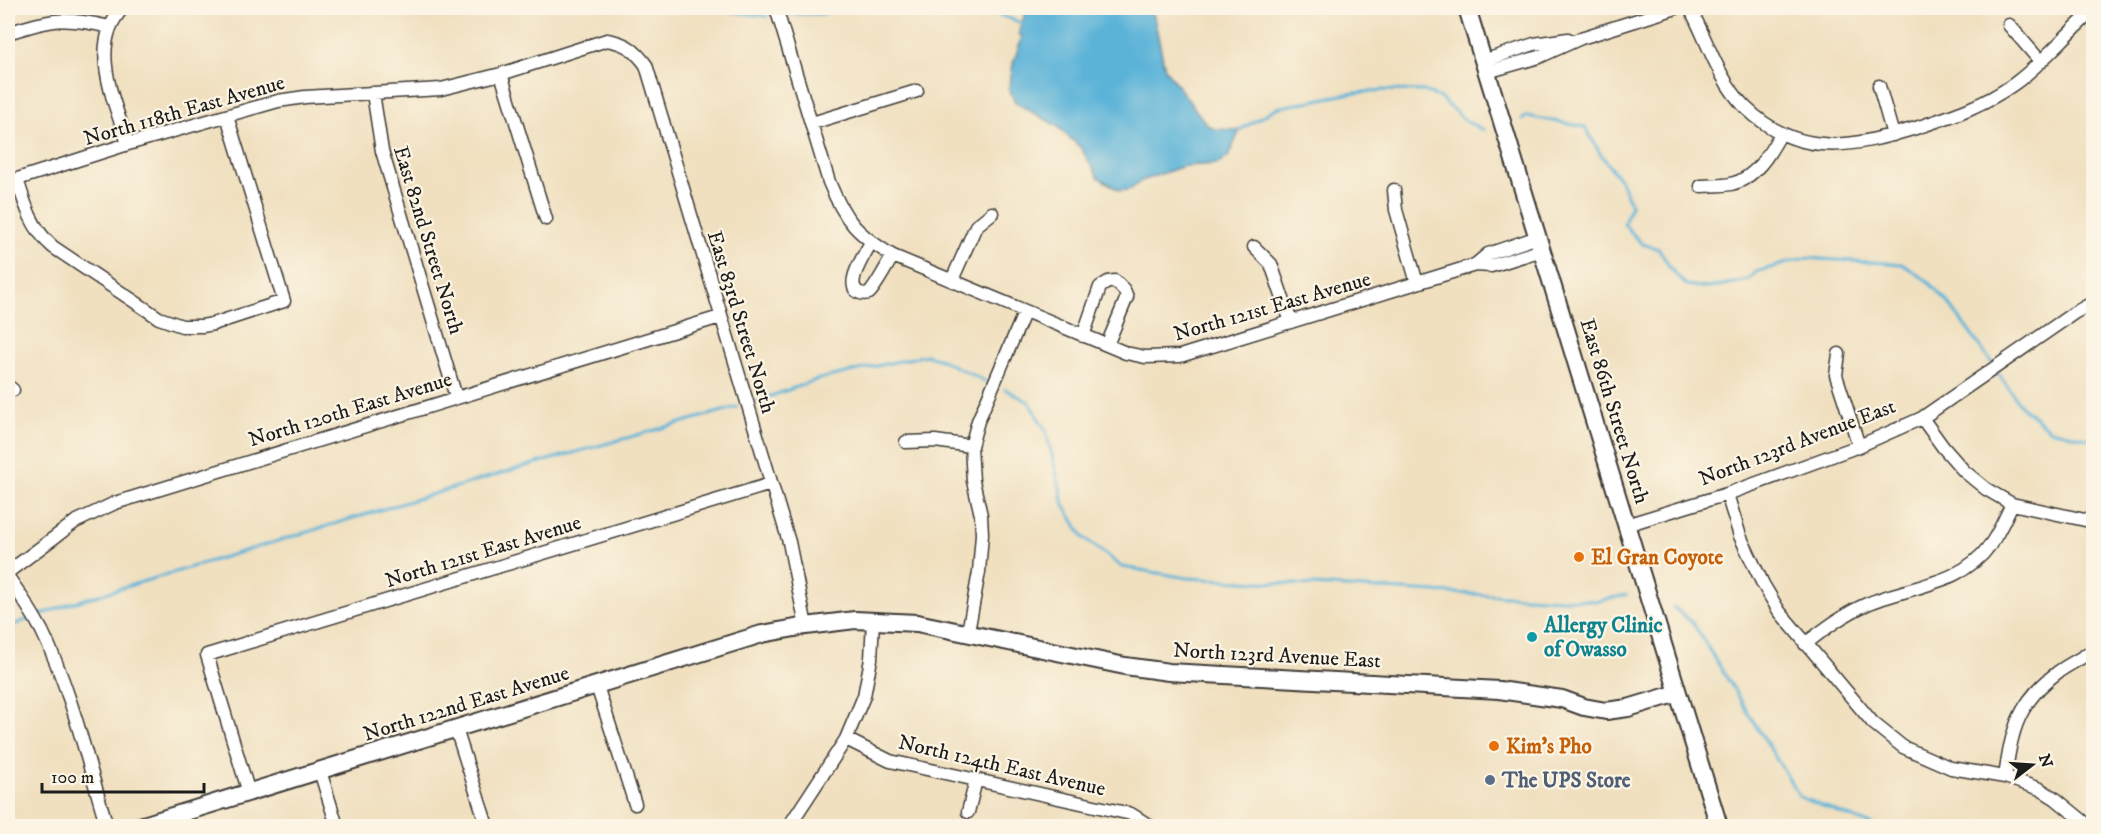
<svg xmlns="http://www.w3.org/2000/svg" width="2101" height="834" viewBox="0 0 2101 834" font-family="'IM FELL DW Pica',serif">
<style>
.water{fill:#5bb3d8;stroke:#3c687a;stroke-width:1.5}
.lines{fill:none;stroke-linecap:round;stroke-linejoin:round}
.stream{stroke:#5bb3d8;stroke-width:3}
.street-casing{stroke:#3c3935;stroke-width:15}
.secondary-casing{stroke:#3c3935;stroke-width:20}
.street{stroke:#fff;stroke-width:12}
.secondary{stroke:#fff;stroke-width:16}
.food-dot{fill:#e8710a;stroke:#fcf5e5;stroke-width:2}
.culture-dot{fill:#0f9aa8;stroke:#fcf5e5;stroke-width:2}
.service-dot{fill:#5c6f8a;stroke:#fcf5e5;stroke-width:2}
.labels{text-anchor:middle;stroke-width:4.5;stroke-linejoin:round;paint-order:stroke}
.street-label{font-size:21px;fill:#1c1c1c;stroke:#fcf5e5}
.food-label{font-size:21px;font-weight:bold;fill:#c56008;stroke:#fcf5e5;text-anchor:start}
.culture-label{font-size:21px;font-weight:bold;fill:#0d838f;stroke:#fcf5e5;text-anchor:start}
.service-label{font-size:21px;font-weight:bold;fill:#4e5e75;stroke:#fcf5e5;text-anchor:start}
</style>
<rect width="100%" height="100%" fill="#fcf5e5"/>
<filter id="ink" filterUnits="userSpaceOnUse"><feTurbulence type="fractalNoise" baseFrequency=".0167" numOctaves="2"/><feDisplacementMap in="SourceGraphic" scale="12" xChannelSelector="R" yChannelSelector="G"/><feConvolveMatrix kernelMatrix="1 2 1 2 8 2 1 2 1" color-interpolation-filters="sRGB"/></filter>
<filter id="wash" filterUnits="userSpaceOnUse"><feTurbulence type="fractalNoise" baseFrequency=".008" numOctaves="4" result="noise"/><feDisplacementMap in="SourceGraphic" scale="24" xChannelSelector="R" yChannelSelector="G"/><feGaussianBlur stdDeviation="1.35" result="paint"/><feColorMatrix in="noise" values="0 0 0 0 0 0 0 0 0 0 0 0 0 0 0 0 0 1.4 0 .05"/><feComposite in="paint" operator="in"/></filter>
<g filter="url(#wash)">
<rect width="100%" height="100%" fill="#f0e0c0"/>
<!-- water -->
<path class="water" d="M1033,8h119l13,61 42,56 8,4 25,1 -12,27 -10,7 -34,2 -43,15 -10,8 -11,2 -22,-14 -17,-29 -24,-22 -41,-23 -7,-13 4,-26 9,-27 -3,-3 6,-21 7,-1z"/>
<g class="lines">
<!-- stream -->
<path class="stream" d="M717,8l7,3 43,5
M980,8l42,15
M788,14h33l19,-6
M1522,120l5,-4 58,11 16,28 20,26 10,24 -7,19 18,20 17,5 12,20 15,16 22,3 40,-8 8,-8 49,-14 97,6 24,16 21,21 47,65
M1240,130l36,-22 71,-14 36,-4 41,1 16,7 27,24 17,8
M1997,372l25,35 28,23 44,10
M1005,389l24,13 17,29 18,74 19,32 39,30 66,11 410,23 28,-6
M757,401l62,-22 107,-24 18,6 41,20
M1673,607l20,16 107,174 74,29
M38,616l31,-12 447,-135 221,-62
M8,627l24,-9"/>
</g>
</g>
<g filter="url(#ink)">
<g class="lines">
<defs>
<path id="street" d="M123,8c-36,37 -8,95 5,136
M776,8l53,174c16,39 28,52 64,74l233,97 19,4 35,-1 295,-91 16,1 51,-16
M1690,8c17,32 29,73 55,99 54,53 109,40 174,20 33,-11 66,-22 95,-43 29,-21 52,-50 80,-74
M2009,25l32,37
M8,33c44,-14 56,-17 102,-6
M1483,61l51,-17 34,-5
M1487,72l52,-15 42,-19 95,-30
M501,74l45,145
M1879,86l14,49
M373,93l9,58 74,246
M812,123l105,-32
M17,179c8,26 15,50 36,68l106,71 23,8h20l11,-2 71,-23 -57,-185
M8,182l120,-38 150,-43 27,-4 136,-8 60,-15 106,-34c19,3 28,10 39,25l143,477 17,84
M1701,186c10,-1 20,0 30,-2 24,-5 39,-31 50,-51
M1394,190l2,20 21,73
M871,242c-5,11 -29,44 -11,51 3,1 6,1 9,0 6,-4 19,-30 24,-37
M1254,247l17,17 20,58
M1475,265l13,-11 50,-17
M952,280l24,-54 16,-13
M1083,336l17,-49 8,-5 7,-1 9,9 3,7 -20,48
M1839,354l-3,21 23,71
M8,386l5,4
M1922,418l21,29 21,24 22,18 26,15 82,18
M906,442l29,-1 36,5
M1727,494l13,42 23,48 16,27 94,112 30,24 48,21 54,9 35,12 16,10 33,27
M1626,525l101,-31 132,-48 63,-28 152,-105 20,-11
M8,572l67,-50 40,-19 605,-186
M8,577c12,17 24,35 34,54 30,61 45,130 65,195
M873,620l-2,39 -7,37 -18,43 44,22 241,53 19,12
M968,632l11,-60 3,-38 -1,-19 -8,-34 -2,-35 7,-25 47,-110
M1805,644c20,-15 39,-30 62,-40 42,-18 95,-19 123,-59 9,-12 15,-27 22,-41
M597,686l38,118
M456,729l31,97
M320,771l17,55
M2005,777c7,-47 12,-74 53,-105 11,-8 24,-14 36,-22
M249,793l-42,-138 564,-171
M968,812l8,-32
M180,814l4,12
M789,826l57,-87"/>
<path id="secondary" d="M1467,8l252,818
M140,826l622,-192 44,-8 49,-6 62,3 208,43 44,6 330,18 63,9 22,8 22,4 22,-3 50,-15"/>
</defs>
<!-- street casing -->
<use href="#street" class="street-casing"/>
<!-- secondary casing -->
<use href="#secondary" class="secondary-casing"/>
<!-- street -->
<use href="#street" class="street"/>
<!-- secondary -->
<use href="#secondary" class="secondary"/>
</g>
</g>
<!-- markers -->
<g class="food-dot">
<circle cx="1579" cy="557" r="6"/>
<circle cx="1494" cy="746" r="6"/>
</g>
<circle class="culture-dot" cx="1532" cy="637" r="6"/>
<circle class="service-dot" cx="1490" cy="780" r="6"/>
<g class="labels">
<!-- street labels -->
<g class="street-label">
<text transform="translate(184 110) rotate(-16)" y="7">North 118th East Avenue</text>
<text transform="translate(429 240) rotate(73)" y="7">East 82nd Street North</text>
<text transform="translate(1272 306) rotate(-16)" y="7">North 121st East Avenue</text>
<text transform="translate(742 322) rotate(73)" y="7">East 83rd Street North</text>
<text transform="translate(350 409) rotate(-17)" y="7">North 120th East Avenue</text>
<text transform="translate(1615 411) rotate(73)" y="7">East 86th Street North</text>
<text transform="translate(1797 442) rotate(-21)" y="7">North 123rd Avenue East</text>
<text transform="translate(483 551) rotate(-17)" y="7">North 121st East Avenue</text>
<text transform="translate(1277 655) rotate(3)" y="7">North 123rd Avenue East</text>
<text transform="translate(466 703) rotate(-17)" y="7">North 122nd East Avenue</text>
<text transform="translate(1002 765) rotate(13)" y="7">North 124th East Avenue</text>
</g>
<!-- food labels -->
<g class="food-label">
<text x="1591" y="564">El Gran Coyote</text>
<text x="1506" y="753">Kim's Pho</text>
</g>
<!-- culture labels -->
<g class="culture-label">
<text x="1544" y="632">Allergy Clinic<tspan x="1544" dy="24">of Owasso</tspan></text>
</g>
<!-- service labels -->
<g class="service-label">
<text x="1502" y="787">The UPS Store</text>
</g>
</g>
<!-- margin -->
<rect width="2101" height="834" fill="none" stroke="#fcf5e5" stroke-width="30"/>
<!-- north arrow -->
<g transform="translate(2032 765) rotate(73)" stroke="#fcf5e5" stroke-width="4.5" paint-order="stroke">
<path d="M0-4.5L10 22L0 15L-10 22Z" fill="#1c1c1c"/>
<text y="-9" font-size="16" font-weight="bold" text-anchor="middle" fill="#1c1c1c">N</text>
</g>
<!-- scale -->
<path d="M42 783v9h162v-9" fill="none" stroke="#1c1c1c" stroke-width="3"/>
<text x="51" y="783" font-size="18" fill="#1c1c1c" stroke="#fcf5e5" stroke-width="4.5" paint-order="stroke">100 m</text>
</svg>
